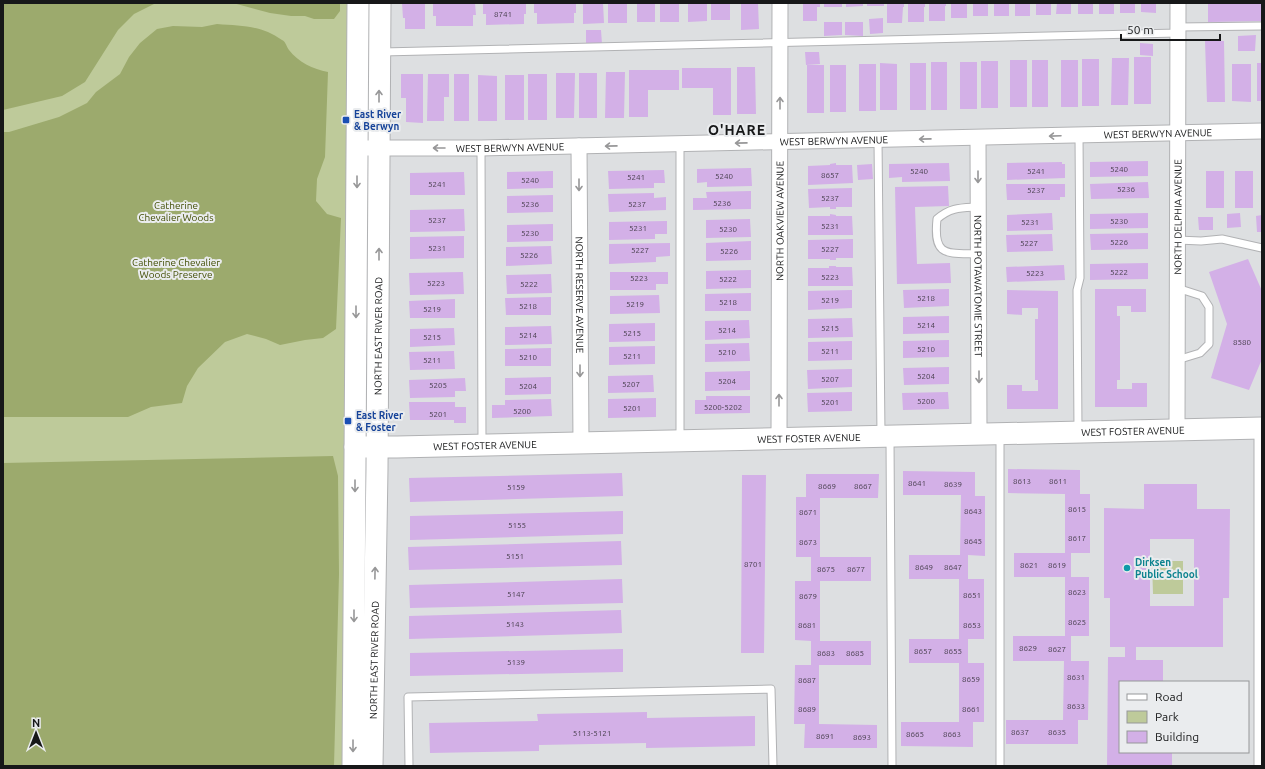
<svg xmlns="http://www.w3.org/2000/svg" width="1265" height="769" viewBox="0 0 1265 769" font-family="Ubuntu,sans-serif">
<style>
.green{fill:#beca9a}
.forest{fill:#9caa6d}
.building{fill:#d3b0e7;fill-rule:evenodd}
.lines{fill:none;stroke-linecap:round;stroke-linejoin:round}
.lane-casing{stroke:#b1b2b4;stroke-width:9}
.street-casing{stroke:#b1b2b4;stroke-width:17}
.secondary-casing{stroke:#b1b2b4;stroke-width:23}
.lane{stroke:#fff;stroke-width:7}
.street{stroke:#fff;stroke-width:15}
.secondary{stroke:#fff;stroke-width:21}
.oneway{stroke:#979798}
.transit-dot{fill:#1a4fb4;stroke:#eaecee;stroke-width:1.5}
.culture-dot{fill:#0f9aa8;stroke:#eaecee;stroke-width:1.5}
.labels{text-anchor:middle;stroke-width:4;stroke-linejoin:round;paint-order:stroke}
.number-label{font-size:8px;fill:#463e4c}
.transit-label{font-size:10px;font-weight:bold;fill:#164399;stroke:#eaecee;text-anchor:start}
.street-label{font-size:10px;fill:#171819;stroke:#eaecee}
.park-label{font-size:10px;fill:#424e05;stroke:#eaecee}
.culture-label{font-size:10px;font-weight:bold;fill:#0d838f;stroke:#eaecee;text-anchor:start}
.district-label{font-size:14px;font-weight:bold;letter-spacing:1px;fill:#171819;stroke:#eaecee}
</style>
<rect width="100%" height="100%" fill="#dddfe1"/>
<!-- green -->
<path class="green" d="M3,3h347l-5,763h-342z
M1152,561h31v33h-30z"/>
<!-- forest -->
<path class="forest" d="M3,3h153l-22,11 -16,16 -33,52 -23,14 -59,14z
M233,3h107v8l-6,8h-20l-9,-3h-14l-21,-3z
M217,24c25,2 44,1 65,16 4,2 4,6 7,10 9,12 24,19 39,22l-3,85 -8,22 -1,22 11,13 14,4 -5,111 -13,9 -18,2 -25,5 -14,-6 -19,-5 -22,8 -27,26 -11,18 -5,17 -31,4 -23,10h-125v-285h6l50,-15 28,-14 9,-11 24,-18 9,-17 11,-14 17,-14 16,-3 29,1z
M333,456l5,20 1,98 -5,192h-331v-303z"/>
<!-- building -->
<path class="building" d="M402,3h23v26h-20v-11h-2z
M433,3h42l1,12h-3v11h-37v-10h-3z
M483,3h43v11h-2v10l-38,1v-11h-3z
M534,3h42v10h-2v10l-37,1v-11h-3z
M583,3h20l1,20 -21,1z
M608,3h19v20h-19z
M637,3h18v19h-18z
M660,3h19v19h-19z
M688,3h19v18l-19,1z
M711,3h19v17h-19z
M741,3h17l1,26 -18,1z
M803,3h17v4h-3v14h-14z
M824,3h18v4h-18z
M846,3h17v3l-17,1z
M867,3h17v3h-17z
M887,3h17v4h-1l-1,16h-15z
M908,3h17v4h-1v15h-16z
M929,3h17v3h-1v15h-16z
M951,3h18l-2,1v14h-16z
M973,3h15v13h-15z
M994,3h15v13h-15z
M1015,3h15v13h-15z
M1036,3h15v12h-15z
M1057,3h14v11h-15z
M1078,3h15v11h-15z
M1099,3h15v11h-15z
M1120,3h15v10h-15z
M1141,3h15v10l-15,-1z
M1208,3h54v18l-54,1z
M883,18v15l-13,1 -1,-15z
M824,22h18v13l-18,1z
M845,22h18v14l-18,-1z
M586,30h15l1,14 -16,1z
M1256,35l-1,16h-17v-15z
M1205,41h19l1,61h-18z
M1140,43l13,1v12l-13,-1z
M805,52h14l1,12 -14,1z
M1134,57h17v47h-17z
M1112,58h17l-1,47h-17z
M1082,59h17v47h-17z
M1010,60h17v47h-17z
M1032,60h16v47h-16z
M1061,60h17v47h-17z
M981,61h17v47h-17z
M931,62h16v48h-16z
M960,62h17v47h-17z
M880,63l17,1v46h-17z
M910,63h16v47h-16z
M1257,63h5v38h-5z
M859,64h17v47h-17z
M1232,64h19v38l-19,-1z
M807,65h17v48h-17z
M830,65h16v47h-16z
M737,67h18l1,47h-19z
M682,68h49v47h-18v-27h-31z
M629,70h50v20h-31v27h-19z
M606,72h19l-1,46h-19z
M556,73h19l-1,45h-18z
M579,73h18v45h-18z
M401,74h22v49l-17,-1v-24h-5z
M428,74h21v23h-5v24h-17z
M454,74h15v47h-15z
M528,74h19v46h-19z
M478,75l19,1v45h-19z
M505,75h19v45h-19z
M1148,161v15l-58,1v-15z
M1062,162v2h3v14l-58,2v-17z
M836,163v2h16l1,18 -45,2v-19l22,-1v-1z
M949,163l1,18 -48,1v-5l-13,1v-14z
M872,164l1,15 -15,1 -1,-15z
M751,168l1,18 -45,1v-5l-10,1v-14z
M664,170l1,13h-11v5l-45,1 -1,-18z
M553,171v17l-46,1v-17z
M1206,171h18v37h-18z
M1235,171h18v37h-18z
M464,172l1,23h-55v-22z
M1148,182l1,16 -58,1 -1,-15z
M1006,184h59v13h-5v3h-53z
M948,186l1,20 -34,1 2,57 33,-1 1,20 -54,1 -2,-97z
M852,188v19h-16v2h-6v-2l-21,1 -1,-19z
M751,191v18l-58,1v-12h14l-1,-6z
M654,193v5l12,-1v13l-57,2 -1,-18z
M553,195v17l-46,1v-17z
M464,209l1,22 -55,1v-22z
M1052,213l1,17 -46,1v-16z
M1148,213v15l-58,1v-15z
M1240,213l1,14 -14,1v-14z
M830,214l6,1v1h16l1,19h-45v-19h22z
M1262,215v17h-5l-1,-16z
M1198,217h15v13h-14z
M750,219l1,18 -45,1v-18z
M667,221v13h-12v5l-46,1v-18z
M553,224v17l-46,1v-17z
M1148,233v16l-57,1 -1,-16z
M1052,234l1,17 -46,1 -1,-17z
M464,236v22l-54,1v-22z
M853,239v19h-17v2h-6v-1h-22v-19z
M751,241v19l-45,1v-18z
M670,243v13l-14,1v5l-47,2v-20z
M551,246l1,18 -46,2v-19z
M1248,259l14,32v68l-13,31 -38,-12 16,-54 -18,-52z
M1148,263v16l-58,1v-16z
M1064,265l1,15 -58,2 -1,-15z
M829,266h7v1h16l1,19h-45v-18h21z
M751,270v18l-45,1v-18z
M463,272l1,22 -54,1 -1,-22z
M610,272h58v12h-12v6h-46z
M551,274l1,19 -45,1 -1,-19z
M949,289v17l-45,2 -1,-18z
M1095,289h51v23h-15v-6h-14v10h3v64h-3v9h15v-6h15v24h-52z
M852,290v18l-44,2v-19z
M1007,290l51,1v118h-51v-24h15v6h16v-11h-3v-61h3v-11h-16v7l-15,-1z
M751,293v18h-46v-17z
M659,295l1,18 -50,1v-18z
M551,297v18h-45l-1,-17z
M455,299v19h-45l-1,-17z
M949,316v17l-46,1v-17z
M852,318l1,19 -45,1v-19z
M749,320l1,18 -45,2v-19z
M655,323v18l-46,1v-18z
M551,326l1,18 -47,1v-18z
M454,328l1,17 -45,2v-18z
M949,340v17l-46,1v-17z
M852,341v19l-44,1v-19z
M749,343l1,18 -45,1v-18z
M655,346v18l-46,1v-18z
M551,348v18h-46v-17z
M454,351l1,18 -45,1 -1,-18z
M949,367v17l-45,1 -1,-17z
M852,369v18l-44,2 -1,-19z
M750,371v19l-45,1v-19z
M653,375l1,17 -46,1v-17z
M551,377v17l-46,1v-17z
M465,378l1,13h-11v6l-45,1 -1,-18z
M852,392v19l-44,1 -1,-19z
M948,392l1,17 -46,1 -1,-17z
M706,396h44v17l-55,1v-14h11z
M656,398v19l-48,1v-19z
M551,399l1,17 -60,2v-13h13v-5z
M409,402h46v5h11v16h-12v-3h-44z
M1008,469l72,1v24h10v59h-19v24h18v59h-18v25h18l-1,59h-10v24h-72v-24h57l1,-59h-51v-25h52v-59h-51v-24h51v-59l-57,-1z
M903,471l72,1v24h10v60l-17,-1v24h16v60h-16v24h16v59h-11v25l-72,-1v-24h58v-59h-50v-24h50v-60h-50v-24h51l1,-60h-58z
M622,473l1,23 -213,6 -1,-24z
M806,474h73l-1,24h-58v59h51v24h-51v60h51v24h-52v59l58,1v23h-73l1,-24h-11l1,-59h16v-24l-16,-1v-59h16v-24h-15v-60h10z
M742,475h24l-2,178h-23z
M1144,484h53v25h33l-1,89h-6v49h-87v13h27v22h-43v70h52v14h-65l1,-109h17v-10h-15v-49h-6v-90l40,1zM1150,539h44v67h-44z
M623,511v23l-213,6v-24z
M621,541l1,24 -213,5 -1,-23z
M622,579l1,24 -213,5 -1,-23z
M621,610l1,23 -213,6v-23z
M623,649v23l-213,4v-23z
M647,712v6l108,-2v30l-109,2v-5l-107,2v6l-109,2 -1,-30 109,-2 -1,-7z"/>
<g class="lines">
<defs>
<path id="lane" d="M1178,27l84,-1
M382,52l796,-19
M878,140l3,294
M680,144v296
M481,148l1,296
M978,207c-17,1 -27,0 -41,12 -4,38 9,34 41,35
M1177,240l24,1 21,-2 40,9
M1177,360l23,-7 9,-9v-37l-7,-11 -25,-8
M1078,431l-1,-141 3,-12 -1,-143
M890,439l2,327
M409,766l-1,-69 363,-8 2,77
M1000,766v-330"/>
<g id="street">
<path id="s1" d="M978,138l1,297"/>
<path id="s2" d="M579,146l2,297"/>
<path id="s3" d="M357,148h124l781,-17"/>
<path id="s4" d="M1177,430l1,-427"/>
<path id="s5" d="M779,439l1,-436"/>
<path d="M1262,766v-338"/>
</g>
<g id="secondary">
<path id="s6" d="M355,447h42l865,-19"/>
<path d="M353,766l5,-763"/>
<path id="s7" d="M372,766l5,-297 3,-466"/>
</g>
</defs>
<!-- lane casing -->
<use href="#lane" class="lane-casing"/>
<!-- street casing -->
<use href="#street" class="street-casing"/>
<!-- secondary casing -->
<use href="#secondary" class="secondary-casing"/>
<!-- lane -->
<use href="#lane" class="lane"/>
<!-- street -->
<use href="#street" class="street"/>
<!-- secondary -->
<use href="#secondary" class="secondary"/>
</g>
<!-- one-way arrows -->
<defs><path id="oneway-shaft" d="M-6 0H5M1.5-3L5.5 0L1.5 3" fill="none" stroke-width="1.6" stroke-linecap="round" stroke-linejoin="round"/></defs>
<g class="oneway">
<use href="#oneway-shaft" transform="translate(379 96) rotate(-90)"/>
<use href="#oneway-shaft" transform="translate(780 103) rotate(-90)"/>
<use href="#oneway-shaft" transform="translate(1055 136) rotate(178)"/>
<use href="#oneway-shaft" transform="translate(925 139) rotate(179)"/>
<use href="#oneway-shaft" transform="translate(741 143) rotate(179)"/>
<use href="#oneway-shaft" transform="translate(611 146) rotate(179)"/>
<use href="#oneway-shaft" transform="translate(439 148) rotate(-180)"/>
<use href="#oneway-shaft" transform="translate(978 177) rotate(90)"/>
<use href="#oneway-shaft" transform="translate(357 182) rotate(90)"/>
<use href="#oneway-shaft" transform="translate(579 185) rotate(90)"/>
<use href="#oneway-shaft" transform="translate(379 254) rotate(-90)"/>
<use href="#oneway-shaft" transform="translate(356 312) rotate(90)"/>
<use href="#oneway-shaft" transform="translate(580 371) rotate(90)"/>
<use href="#oneway-shaft" transform="translate(979 377) rotate(90)"/>
<use href="#oneway-shaft" transform="translate(779 400) rotate(-90)"/>
<use href="#oneway-shaft" transform="translate(355 486) rotate(90)"/>
<use href="#oneway-shaft" transform="translate(375 573) rotate(-89)"/>
<use href="#oneway-shaft" transform="translate(354 616) rotate(90)"/>
<use href="#oneway-shaft" transform="translate(353 746) rotate(90)"/>
</g>
<!-- markers -->
<g class="transit-dot">
<rect x="342" y="116" width="8" height="8" rx="2"/>
<rect x="344" y="417" width="8" height="8" rx="2"/>
</g>
<circle class="culture-dot" cx="1127" cy="568" r="4"/>
<g class="labels">
<!-- number labels -->
<g class="number-label">
<text x="503" y="17">8741</text>
<text x="1119" y="172">5240</text>
<text x="919" y="174">5240</text>
<text x="1036" y="174">5241</text>
<text x="830" y="178">8657</text>
<text x="724" y="179">5240</text>
<text x="636" y="180">5241</text>
<text x="530" y="183">5240</text>
<text x="437" y="187">5241</text>
<text x="1126" y="192">5236</text>
<text x="1036" y="193">5237</text>
<text x="830" y="201">5237</text>
<text x="722" y="206">5236</text>
<text x="530" y="207">5236</text>
<text x="637" y="207">5237</text>
<text x="437" y="223">5237</text>
<text x="1119" y="224">5230</text>
<text x="1030" y="225">5231</text>
<text x="830" y="229">5231</text>
<text x="638" y="231">5231</text>
<text x="728" y="232">5230</text>
<text x="530" y="236">5230</text>
<text x="1119" y="245">5226</text>
<text x="1029" y="246">5227</text>
<text x="437" y="251">5231</text>
<text x="830" y="252">5227</text>
<text x="640" y="253">5227</text>
<text x="729" y="254">5226</text>
<text x="529" y="258">5226</text>
<text x="1119" y="275">5222</text>
<text x="1035" y="276">5223</text>
<text x="830" y="280">5223</text>
<text x="639" y="281">5223</text>
<text x="728" y="282">5222</text>
<text x="436" y="286">5223</text>
<text x="529" y="287">5222</text>
<text x="926" y="301">5218</text>
<text x="830" y="303">5219</text>
<text x="728" y="305">5218</text>
<text x="635" y="307">5219</text>
<text x="528" y="309">5218</text>
<text x="432" y="312">5219</text>
<text x="926" y="328">5214</text>
<text x="830" y="331">5215</text>
<text x="727" y="333">5214</text>
<text x="632" y="336">5215</text>
<text x="528" y="338">5214</text>
<text x="432" y="340">5215</text>
<text x="1242" y="345">8580</text>
<text x="926" y="352">5210</text>
<text x="830" y="354">5211</text>
<text x="727" y="355">5210</text>
<text x="632" y="359">5211</text>
<text x="528" y="360">5210</text>
<text x="432" y="363">5211</text>
<text x="926" y="379">5204</text>
<text x="830" y="382">5207</text>
<text x="727" y="384">5204</text>
<text x="631" y="387">5207</text>
<text x="438" y="388">5205</text>
<text x="528" y="389">5204</text>
<text x="926" y="404">5200</text>
<text x="830" y="405">5201</text>
<text x="723" y="410">5200-5202</text>
<text x="632" y="411">5201</text>
<text x="522" y="414">5200</text>
<text x="438" y="417">5201</text>
<text x="1022" y="484">8613</text>
<text x="1058" y="484">8611</text>
<text x="917" y="486">8641</text>
<text x="953" y="487">8639</text>
<text x="827" y="489">8669</text>
<text x="863" y="489">8667</text>
<text x="516" y="490">5159</text>
<text x="1077" y="512">8615</text>
<text x="973" y="514">8643</text>
<text x="808" y="515">8671</text>
<text x="517" y="528">5155</text>
<text x="1077" y="541">8617</text>
<text x="973" y="544">8645</text>
<text x="808" y="545">8673</text>
<text x="515" y="559">5151</text>
<text x="753" y="567">8701</text>
<text x="1029" y="568">8621</text>
<text x="1057" y="568">8619</text>
<text x="924" y="570">8649</text>
<text x="953" y="570">8647</text>
<text x="826" y="572">8675</text>
<text x="856" y="572">8677</text>
<text x="1077" y="595">8623</text>
<text x="516" y="597">5147</text>
<text x="972" y="598">8651</text>
<text x="808" y="599">8679</text>
<text x="1077" y="625">8625</text>
<text x="515" y="627">5143</text>
<text x="807" y="628">8681</text>
<text x="972" y="628">8653</text>
<text x="1028" y="651">8629</text>
<text x="1057" y="652">8627</text>
<text x="923" y="654">8657</text>
<text x="953" y="654">8655</text>
<text x="826" y="656">8683</text>
<text x="855" y="656">8685</text>
<text x="516" y="665">5139</text>
<text x="1076" y="680">8631</text>
<text x="971" y="682">8659</text>
<text x="807" y="683">8687</text>
<text x="1076" y="709">8633</text>
<text x="807" y="712">8689</text>
<text x="971" y="712">8661</text>
<text x="1020" y="735">8637</text>
<text x="1057" y="735">8635</text>
<text x="592" y="736">5113-5121</text>
<text x="915" y="737">8665</text>
<text x="952" y="737">8663</text>
<text x="825" y="739">8691</text>
<text x="862" y="740">8693</text>
</g>
<!-- transit labels -->
<g class="transit-label">
<text x="354" y="118">East River<tspan x="354" dy="12">&amp; Berwyn</tspan></text>
<text x="356" y="419">East River<tspan x="356" dy="12">&amp; Foster</tspan></text>
</g>
<!-- street labels -->
<g class="street-label">
<text dy="4" stroke="none"><textPath href="#s3" startOffset="801">WEST BERWYN AVENUE</textPath></text>
<text dy="4" stroke="none"><textPath href="#s3" startOffset="477">WEST BERWYN AVENUE</textPath></text>
<text dy="4" stroke="none"><textPath href="#s3" startOffset="153">WEST BERWYN AVENUE</textPath></text>
<text dy="4" stroke="none"><textPath href="#s4" startOffset="213">NORTH DELPHIA AVENUE</textPath></text>
<text dy="4" stroke="none"><textPath href="#s5" startOffset="218">NORTH OAKVIEW AVENUE</textPath></text>
<text dy="4" stroke="none"><textPath href="#s1" startOffset="148">NORTH POTAWATOMIE STREET</textPath></text>
<text dy="4" stroke="none"><textPath href="#s2" startOffset="149">NORTH RESERVE AVENUE</textPath></text>
<text dy="4" stroke="none"><textPath href="#s7" startOffset="430">NORTH EAST RIVER ROAD</textPath></text>
<text dy="4" stroke="none"><textPath href="#s6" startOffset="778">WEST FOSTER AVENUE</textPath></text>
<text dy="4" stroke="none"><textPath href="#s6" startOffset="454">WEST FOSTER AVENUE</textPath></text>
<text dy="4" stroke="none"><textPath href="#s6" startOffset="130">WEST FOSTER AVENUE</textPath></text>
<text dy="4" stroke="none"><textPath href="#s7" startOffset="106">NORTH EAST RIVER ROAD</textPath></text>
</g>
<!-- park labels -->
<g class="park-label">
<text x="176" y="209">Catherine<tspan x="176" dy="12">Chevalier Woods</tspan></text>
<text x="176" y="266">Catherine Chevalier<tspan x="176" dy="12">Woods Preserve</tspan></text>
</g>
<!-- culture labels -->
<g class="culture-label">
<text x="1135" y="566">Dirksen<tspan x="1135" dy="12">Public School</tspan></text>
</g>
<!-- district labels -->
<g class="district-label">
<text x="737" y="135">O'HARE</text>
</g>
</g>
<!-- border -->
<rect width="1265" height="769" fill="none" stroke="#171819" stroke-width="8"/>
<!-- legend -->
<rect x="1119" y="681" width="130" height="72" fill="#eaecee" stroke="#969799"/>
<rect x="1127" y="694" width="20" height="6" fill="#ffffff" stroke="#969799"/>
<text x="1155" y="701" font-size="12" fill="#171819">Road</text>
<rect x="1127" y="711" width="20" height="12" fill="#beca9a" stroke="#969799"/>
<text x="1155" y="721" font-size="12" fill="#171819">Park</text>
<rect x="1127" y="731" width="20" height="12" fill="#d3b0e7" stroke="#969799"/>
<text x="1155" y="741" font-size="12" fill="#171819">Building</text>
<!-- north arrow -->
<g transform="translate(36 733)" stroke="#eaecee" stroke-width="3" paint-order="stroke">
<path d="M0-3L7 15L0 10L-7 15Z" fill="#171819"/>
<text y="-6" font-size="11" font-weight="bold" text-anchor="middle" fill="#171819">N</text>
</g>
<!-- scale -->
<path d="M1121 34v6h99v-6" fill="none" stroke="#171819" stroke-width="2"/>
<text x="1127" y="34" font-size="12" fill="#171819" stroke="#eaecee" stroke-width="3" paint-order="stroke">50 m</text>
</svg>
